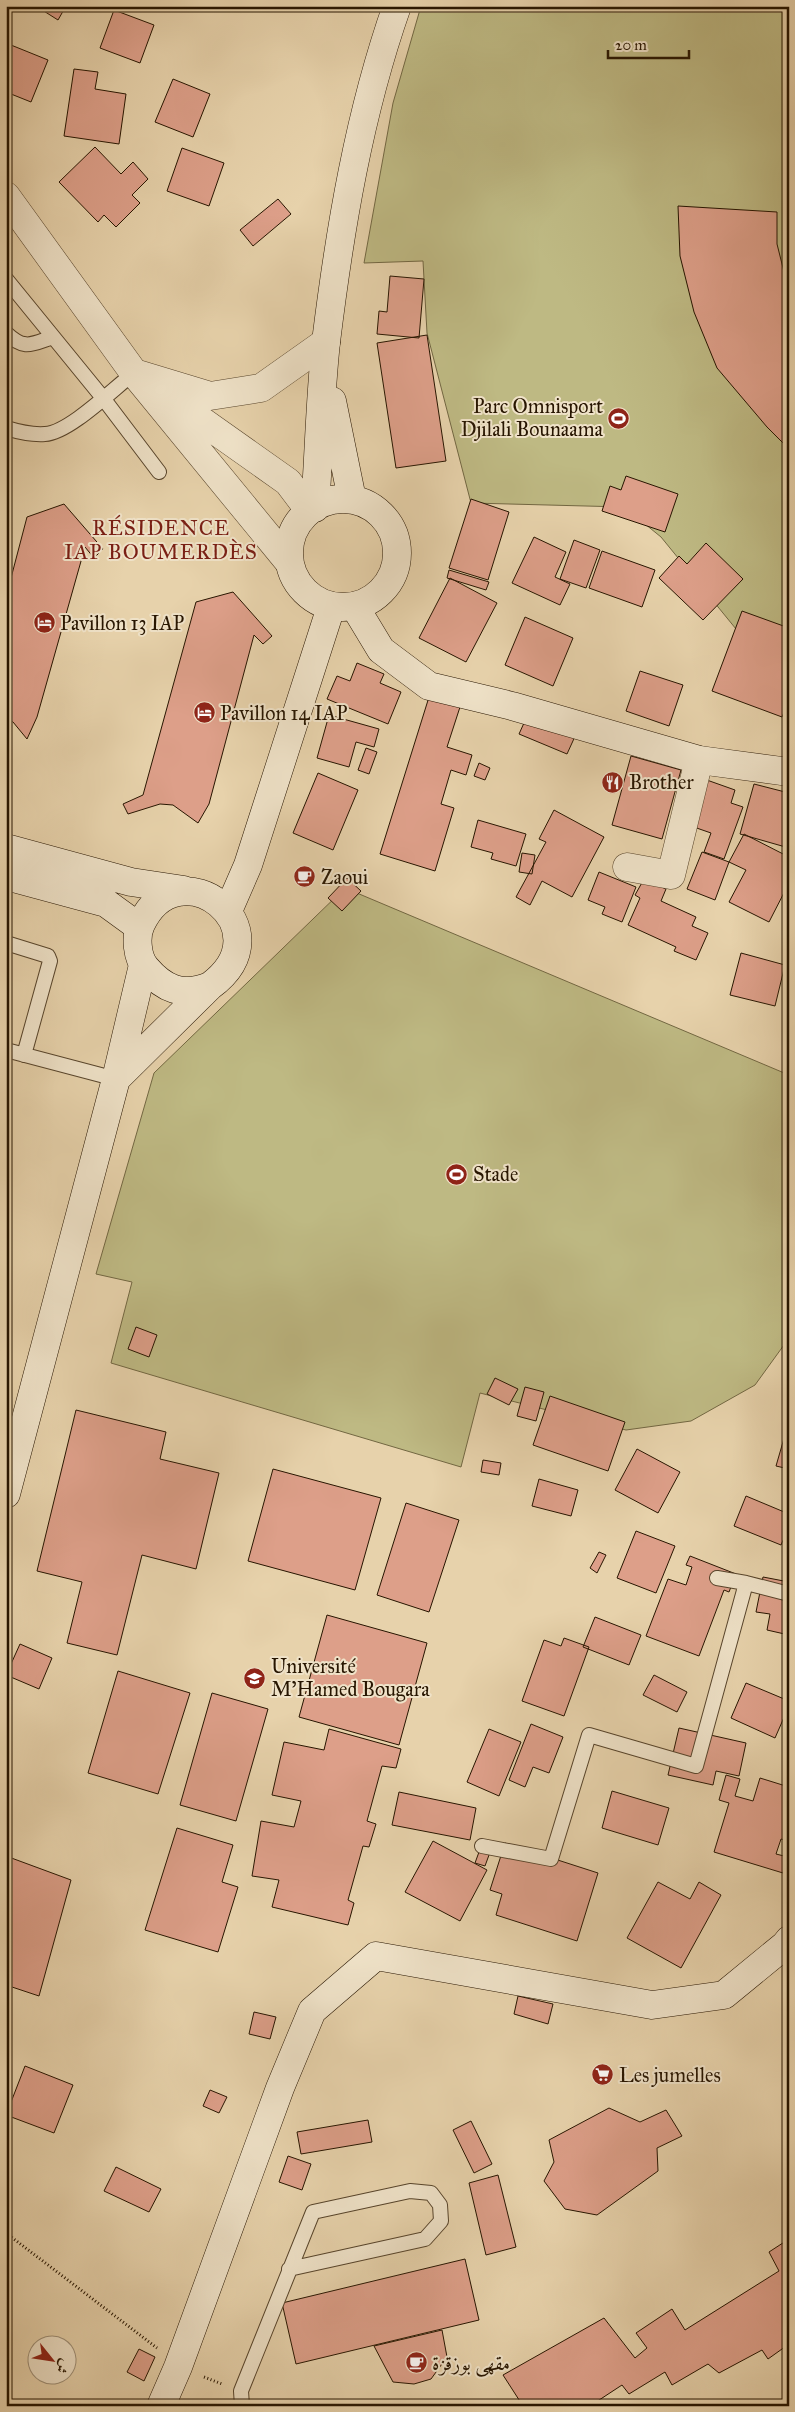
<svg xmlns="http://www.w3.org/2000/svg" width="795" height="2412" viewBox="0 0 795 2412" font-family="'IM FELL Great Primer',Amiri,serif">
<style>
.pitch{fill:#beb983;stroke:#726742}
.building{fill:#dd9f89;stroke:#271500}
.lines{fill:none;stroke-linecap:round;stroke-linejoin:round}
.lane-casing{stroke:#57442b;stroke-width:16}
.street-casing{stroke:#57442b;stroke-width:29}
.secondary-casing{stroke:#271500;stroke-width:29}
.path{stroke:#271500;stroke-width:3;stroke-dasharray:1 2.5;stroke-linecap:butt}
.lane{stroke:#efe2c8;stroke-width:14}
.street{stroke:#efe2c8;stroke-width:28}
.secondary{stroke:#efe2c8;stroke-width:28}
.labels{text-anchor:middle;stroke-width:4;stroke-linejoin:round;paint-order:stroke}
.poi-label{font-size:20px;fill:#271500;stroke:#efe2c8;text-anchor:start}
.neighbourhood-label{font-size:21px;letter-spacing:1px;fill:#7a1f14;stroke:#efe2c8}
</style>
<rect width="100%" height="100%" fill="#e7d2ab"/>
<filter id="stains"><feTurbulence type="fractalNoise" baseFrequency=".004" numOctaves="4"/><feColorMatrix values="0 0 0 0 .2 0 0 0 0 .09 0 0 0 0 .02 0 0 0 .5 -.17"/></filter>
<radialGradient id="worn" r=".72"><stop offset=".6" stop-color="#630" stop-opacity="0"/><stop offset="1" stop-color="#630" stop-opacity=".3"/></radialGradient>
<!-- pitch -->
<path class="pitch" d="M421,6h368v688l-128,-157 -37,-30 -153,-4 -44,-170 -4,-72 -59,2 29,-160z
M345,888l444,187v263l-34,47 -64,36 -65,9 -146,-37 -19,74 -350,-104 21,-81 -36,-8 58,-201z"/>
<!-- building -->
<path class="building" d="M28,6h12l-2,4z
M40,6h26l-8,14 -19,-12z
M114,10l40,15 -14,38 -40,-15z
M6,43l42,17 -17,42 -25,-10z
M74,69l24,3 -3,17 31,5 -7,50 -55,-8z
M173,79l37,15 -17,43 -38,-15z
M95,147l26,27 12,-12 15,17 -16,16 8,8 -24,24 -12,-12 -6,7 -39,-40z
M182,148l42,15 -15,43 -42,-15z
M278,199l13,15 -38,32 -13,-16z
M678,206l99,6v32l12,48v157l-22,-22 -50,-59 -23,-56 -14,-56z
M390,276l34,3 -5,59 -42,-4 2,-23 8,1z
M427,335l19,126 -50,7 -19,-125z
M626,476l52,18 -13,38 -63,-21 8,-25 11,4z
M471,499l38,13 -21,68 -39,-12z
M64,504l39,45 -9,9 -9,-11 -48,170 -10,22 -14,-17 -7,-5v-120l21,-80z
M534,537l32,15 -11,25 15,7 -10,21 -48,-22z
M574,540l26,10 -14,38 -26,-9z
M706,543l37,36 -40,41 -44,-42 20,-22 8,8z
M602,551l53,19 -13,37 -53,-19z
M449,570l40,12 -3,8 -39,-12z
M450,578l47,25 -31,59 -47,-24z
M233,592l39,44 -9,8 -9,-9 -45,169 -11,19 -25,-18 -13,-1 -32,10 -5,-10 20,-9 53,-193z
M742,611l47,17v72l-7,17 -70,-26z
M525,617l48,21 -20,48 -48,-21z
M357,663l27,11 -4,9 21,9 -13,32 -61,-25 10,-23 13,5z
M640,671l43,14 -14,41 -43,-15z
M429,697l31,10 -13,40 25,8 -6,20 -15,-5 -10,34 13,4 -19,63 -55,-17z
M789,700v11l-5,-2z
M529,712l48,20 -10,22 -48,-20z
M329,715l50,14 -5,18 -18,-5 -7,25 -32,-9z
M366,748l11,4 -8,22 -11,-4z
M631,756l50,14 -19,69 -50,-14z
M479,763l11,5 -5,12 -11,-4z
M318,773l40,17 -25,60 -40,-17z
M704,779l31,11 -4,13 12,4 -19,52 -20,-7 7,-19 -23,-8z
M754,784l35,9v55l-49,-14z
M554,810l50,27 -32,60 -30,-16 -12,24 -14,-8 30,-55 -7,-3z
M478,820l48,14 -10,32 -25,-7 2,-6 -22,-6z
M744,834l45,23v26l-20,39 -40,-20 17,-32 -17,-8z
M702,852l27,10 -14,38 -28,-11z
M522,853l13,2 -3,19 -13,-2z
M599,872l37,15 -14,35 -20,-8 3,-7 -17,-7z
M347,878l14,13 -19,20 -14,-13z
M644,879l22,10 -5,12 35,16 -4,9 16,7 -12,27 -22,-9 2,-4 -48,-22 12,-27 -5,-3z
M741,953l44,12 -10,41 -45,-11z
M136,1327l21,8 -8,22 -21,-8z
M495,1378l23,11 -9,16 -22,-11z
M525,1387l19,5 -8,29 -19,-5z
M550,1396l75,26 -17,49 -75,-26z
M76,1410l90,22 -6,27 59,14 -23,96 -54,-14 -25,100 -50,-12 15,-61 -45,-11z
M787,1428l2,1v40l-13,-3z
M637,1449l43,23 -22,41 -43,-23z
M483,1460l18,3 -2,12 -18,-3z
M273,1469l108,29 -26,92 -107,-29z
M539,1479l39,11 -7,26 -39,-10z
M746,1496l43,18v13l-8,18 -47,-19z
M406,1503l53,17 -30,92 -52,-17z
M636,1531l39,15 -19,47 -39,-15z
M599,1552l7,3 -9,18 -7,-5z
M690,1556l46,18 -7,18 -5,-2 -25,66 -53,-20 22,-57 18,6 6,-18 -6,-2z
M763,1577l26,5v53l-22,-5 3,-16 -14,-2z
M327,1615l100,28 -28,102 -100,-28z
M595,1617l46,18 -12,30 -46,-18z
M564,1638l25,9 -25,69 -42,-15 22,-61 17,6z
M20,1644l32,14 -13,31 -33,-14z
M118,1671l72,22 -32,101 -70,-21z
M654,1675l33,17 -10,20 -34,-17z
M746,1683l43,18v5l-14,32 -44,-20z
M212,1693l56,16 -32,112 -56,-16z
M531,1724l32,13 -14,36 -16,-6 -8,20 -16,-7z
M679,1728l67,15 -7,33 -23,-5 -3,14 -45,-10z
M329,1729l72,20 -5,19 -14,-2 -15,55 9,3 -7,23 -6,-1 -15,54 6,3 -6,22 -76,-18 7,-27 -27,-4 9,-55 33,6 7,-26 -29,-6 12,-53 40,8z
M489,1729l32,13 -22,54 -32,-14z
M726,1775l14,4 -5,17 18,5 7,-23 29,9v54l-8,-2 -5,15 12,3 -5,16 -69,-21 15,-49 -10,-3z
M612,1791l57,17 -11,37 -56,-17z
M399,1792l77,16 -6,32 -78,-15z
M177,1828l56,17 -11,37 16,5 -20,65 -73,-22z
M433,1841l54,29 -27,51 -55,-29z
M483,1841l10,3 -8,22 -10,-3z
M505,1843l93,30 -21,68 -81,-26 6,-21 -12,-4z
M6,1856l65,24 -32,116 -33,-11z
M658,1882l32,17 9,-17 22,13 -40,73 -54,-30z
M518,1996l35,8 -5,20 -34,-10z
M254,2012l22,5 -6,22 -21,-5z
M25,2066l48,19 -19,48 -48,-18z
M210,2090l17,7 -8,16 -16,-7z
M609,2108l31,14 26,-12 16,26 -25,12 1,23 -61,44 -32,-6 -21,-28 10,-19 -5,-22z
M368,2120l4,22 -71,12 -4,-22z
M471,2121l21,43 -18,9 -21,-43z
M288,2156l23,8 -9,26 -23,-8z
M116,2167l45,22 -12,23 -45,-21z
M498,2175l18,72 -30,8 -17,-72z
M789,2239v105l-21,15 -6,-9 -43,23 -11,-9 -36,21 -7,-13 -36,22 -7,-9 -32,21h-67l-20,-31 101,-57 31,40 12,-10 -11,-15 36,-24 13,21 94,-59 -10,-19z
M465,2259l14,61 -183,44 -14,-61z
M442,2330l5,27 -16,22 -17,5 -21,-2 -19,-36z
M139,2349l16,8 -11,24 -17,-9z"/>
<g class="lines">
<defs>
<path id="lane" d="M6,279l97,119 56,74
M6,333c19,18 26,11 47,4
M6,428c13,4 26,7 39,6 24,-1 69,-46 89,-61
M6,943l42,13 2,5 -26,94
M6,1050l110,29
M717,1578l29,5
M482,1846l69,13 38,-124 107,31 50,-183 43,11
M242,2406l-1,-15 72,-179 97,-21 21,2 9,12 1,16 -16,18 -136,30"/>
<path id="street" d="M6,196l128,177 154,109 21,28
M288,561l-154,-188 76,23 51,-8 65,-46
M627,867l44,8 28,-115"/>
<path id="secondary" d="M332,401l20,98
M289 553a54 54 0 1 1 108 0a54 54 0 1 1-108 0Z
M315,508c4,-55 5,-111 11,-166 14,-114 33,-228 71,-336
M355,607l26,43 48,36 83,20 187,54 90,12
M6,848l125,34 53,8
M6,876l100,27 33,24
M228,911l20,-46 83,-258
M143,965l-27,114 94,-93c78,-57 -31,-142 -69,-62 -6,12 -4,34 5,44 18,21 36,29 64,18
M6,1494l110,-415
M161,2406l17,-39 102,-279 32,-77 64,-55 276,49 72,-10 61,-50 4,-5"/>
</defs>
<!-- lane casing -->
<use href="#lane" class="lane-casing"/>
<!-- street casing -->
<use href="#street" class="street-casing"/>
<!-- secondary casing -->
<use href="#secondary" class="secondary-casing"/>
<!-- path -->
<path class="path" d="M6,2233l151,115
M204,2377l18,7"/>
<!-- lane -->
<use href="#lane" class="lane"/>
<!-- street -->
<use href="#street" class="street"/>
<!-- secondary -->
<use href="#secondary" class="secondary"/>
</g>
<!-- icons -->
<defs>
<symbol id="stadium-disc" viewBox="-11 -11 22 22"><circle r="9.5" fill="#8f2418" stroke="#efe2c8"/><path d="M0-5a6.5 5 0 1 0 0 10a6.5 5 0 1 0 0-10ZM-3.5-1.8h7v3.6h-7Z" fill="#fff"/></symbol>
<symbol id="hotel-disc" viewBox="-11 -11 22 22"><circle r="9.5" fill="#8f2418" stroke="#efe2c8"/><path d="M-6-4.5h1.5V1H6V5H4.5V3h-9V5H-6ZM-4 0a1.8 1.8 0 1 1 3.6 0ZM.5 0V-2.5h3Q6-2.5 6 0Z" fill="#fff"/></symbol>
<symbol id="restaurant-disc" viewBox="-11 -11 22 22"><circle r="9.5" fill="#8f2418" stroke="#efe2c8"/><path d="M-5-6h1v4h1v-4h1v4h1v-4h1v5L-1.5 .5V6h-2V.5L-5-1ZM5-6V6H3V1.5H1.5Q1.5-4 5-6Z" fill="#fff"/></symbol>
<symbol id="cafe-disc" viewBox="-11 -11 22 22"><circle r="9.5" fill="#8f2418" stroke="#efe2c8"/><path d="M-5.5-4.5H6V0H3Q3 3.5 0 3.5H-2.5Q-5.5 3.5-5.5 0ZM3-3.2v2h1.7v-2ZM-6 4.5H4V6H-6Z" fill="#fff"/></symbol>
<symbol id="university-disc" viewBox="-11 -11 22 22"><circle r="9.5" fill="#8f2418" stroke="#efe2c8"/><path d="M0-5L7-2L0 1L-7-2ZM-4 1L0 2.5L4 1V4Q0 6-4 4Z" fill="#fff"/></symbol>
<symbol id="supermarket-disc" viewBox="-11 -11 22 22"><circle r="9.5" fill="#8f2418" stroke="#efe2c8"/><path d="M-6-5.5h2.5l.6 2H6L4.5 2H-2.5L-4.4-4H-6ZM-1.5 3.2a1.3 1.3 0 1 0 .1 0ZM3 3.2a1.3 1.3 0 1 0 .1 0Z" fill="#fff"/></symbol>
</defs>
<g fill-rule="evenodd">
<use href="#stadium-disc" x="606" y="406" width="25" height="25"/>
<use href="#hotel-disc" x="32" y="610" width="25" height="25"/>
<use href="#hotel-disc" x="192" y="700" width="25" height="25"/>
<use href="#restaurant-disc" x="600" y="770" width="25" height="25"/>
<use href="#cafe-disc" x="292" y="864" width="25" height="25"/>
<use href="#stadium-disc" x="444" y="1162" width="25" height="25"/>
<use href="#university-disc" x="242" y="1666" width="25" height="25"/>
<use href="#supermarket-disc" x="590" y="2062" width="25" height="25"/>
<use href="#cafe-disc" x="404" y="2350" width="25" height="25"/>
</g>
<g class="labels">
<!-- poi labels -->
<g class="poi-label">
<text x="603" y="413" text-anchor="end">Parc Omnisport<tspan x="603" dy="23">Djilali Bounaama</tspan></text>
<text x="60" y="630">Pavillon 13 IAP</text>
<text x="220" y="720">Pavillon 14 IAP</text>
<text x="629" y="789">Brother</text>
<text x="321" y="884">Zaoui</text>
<text x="473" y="1181">Stade</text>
<text x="271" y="1673">Université<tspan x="271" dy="23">M'Hamed Bougara</tspan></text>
<text x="619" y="2082">Les jumelles</text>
<text x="432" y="2370">مقهى بوزقزة</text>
</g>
<!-- neighbourhood labels -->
<g class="neighbourhood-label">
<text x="161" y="535">RÉSIDENCE<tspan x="161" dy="24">IAP BOUMERDÈS</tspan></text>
</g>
</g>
<!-- margin -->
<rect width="795" height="2412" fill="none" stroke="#e7d2ab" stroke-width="25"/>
<rect x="8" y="8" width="780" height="2397" fill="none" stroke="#271500" stroke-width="2.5"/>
<rect x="12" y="12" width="770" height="2387" fill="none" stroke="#271500"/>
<!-- north arrow -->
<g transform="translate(52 2360) rotate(120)"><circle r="24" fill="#efe2c8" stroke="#9f9078"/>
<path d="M0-4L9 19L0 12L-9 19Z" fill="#8f2418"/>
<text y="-8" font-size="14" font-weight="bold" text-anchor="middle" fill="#271500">ش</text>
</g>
<!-- scale -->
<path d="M608 50v8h81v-8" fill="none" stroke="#271500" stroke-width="2.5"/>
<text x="615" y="50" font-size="15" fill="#271500" stroke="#efe2c8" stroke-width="4" paint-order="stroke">20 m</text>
<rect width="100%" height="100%" filter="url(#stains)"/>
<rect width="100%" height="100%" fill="url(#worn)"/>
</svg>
